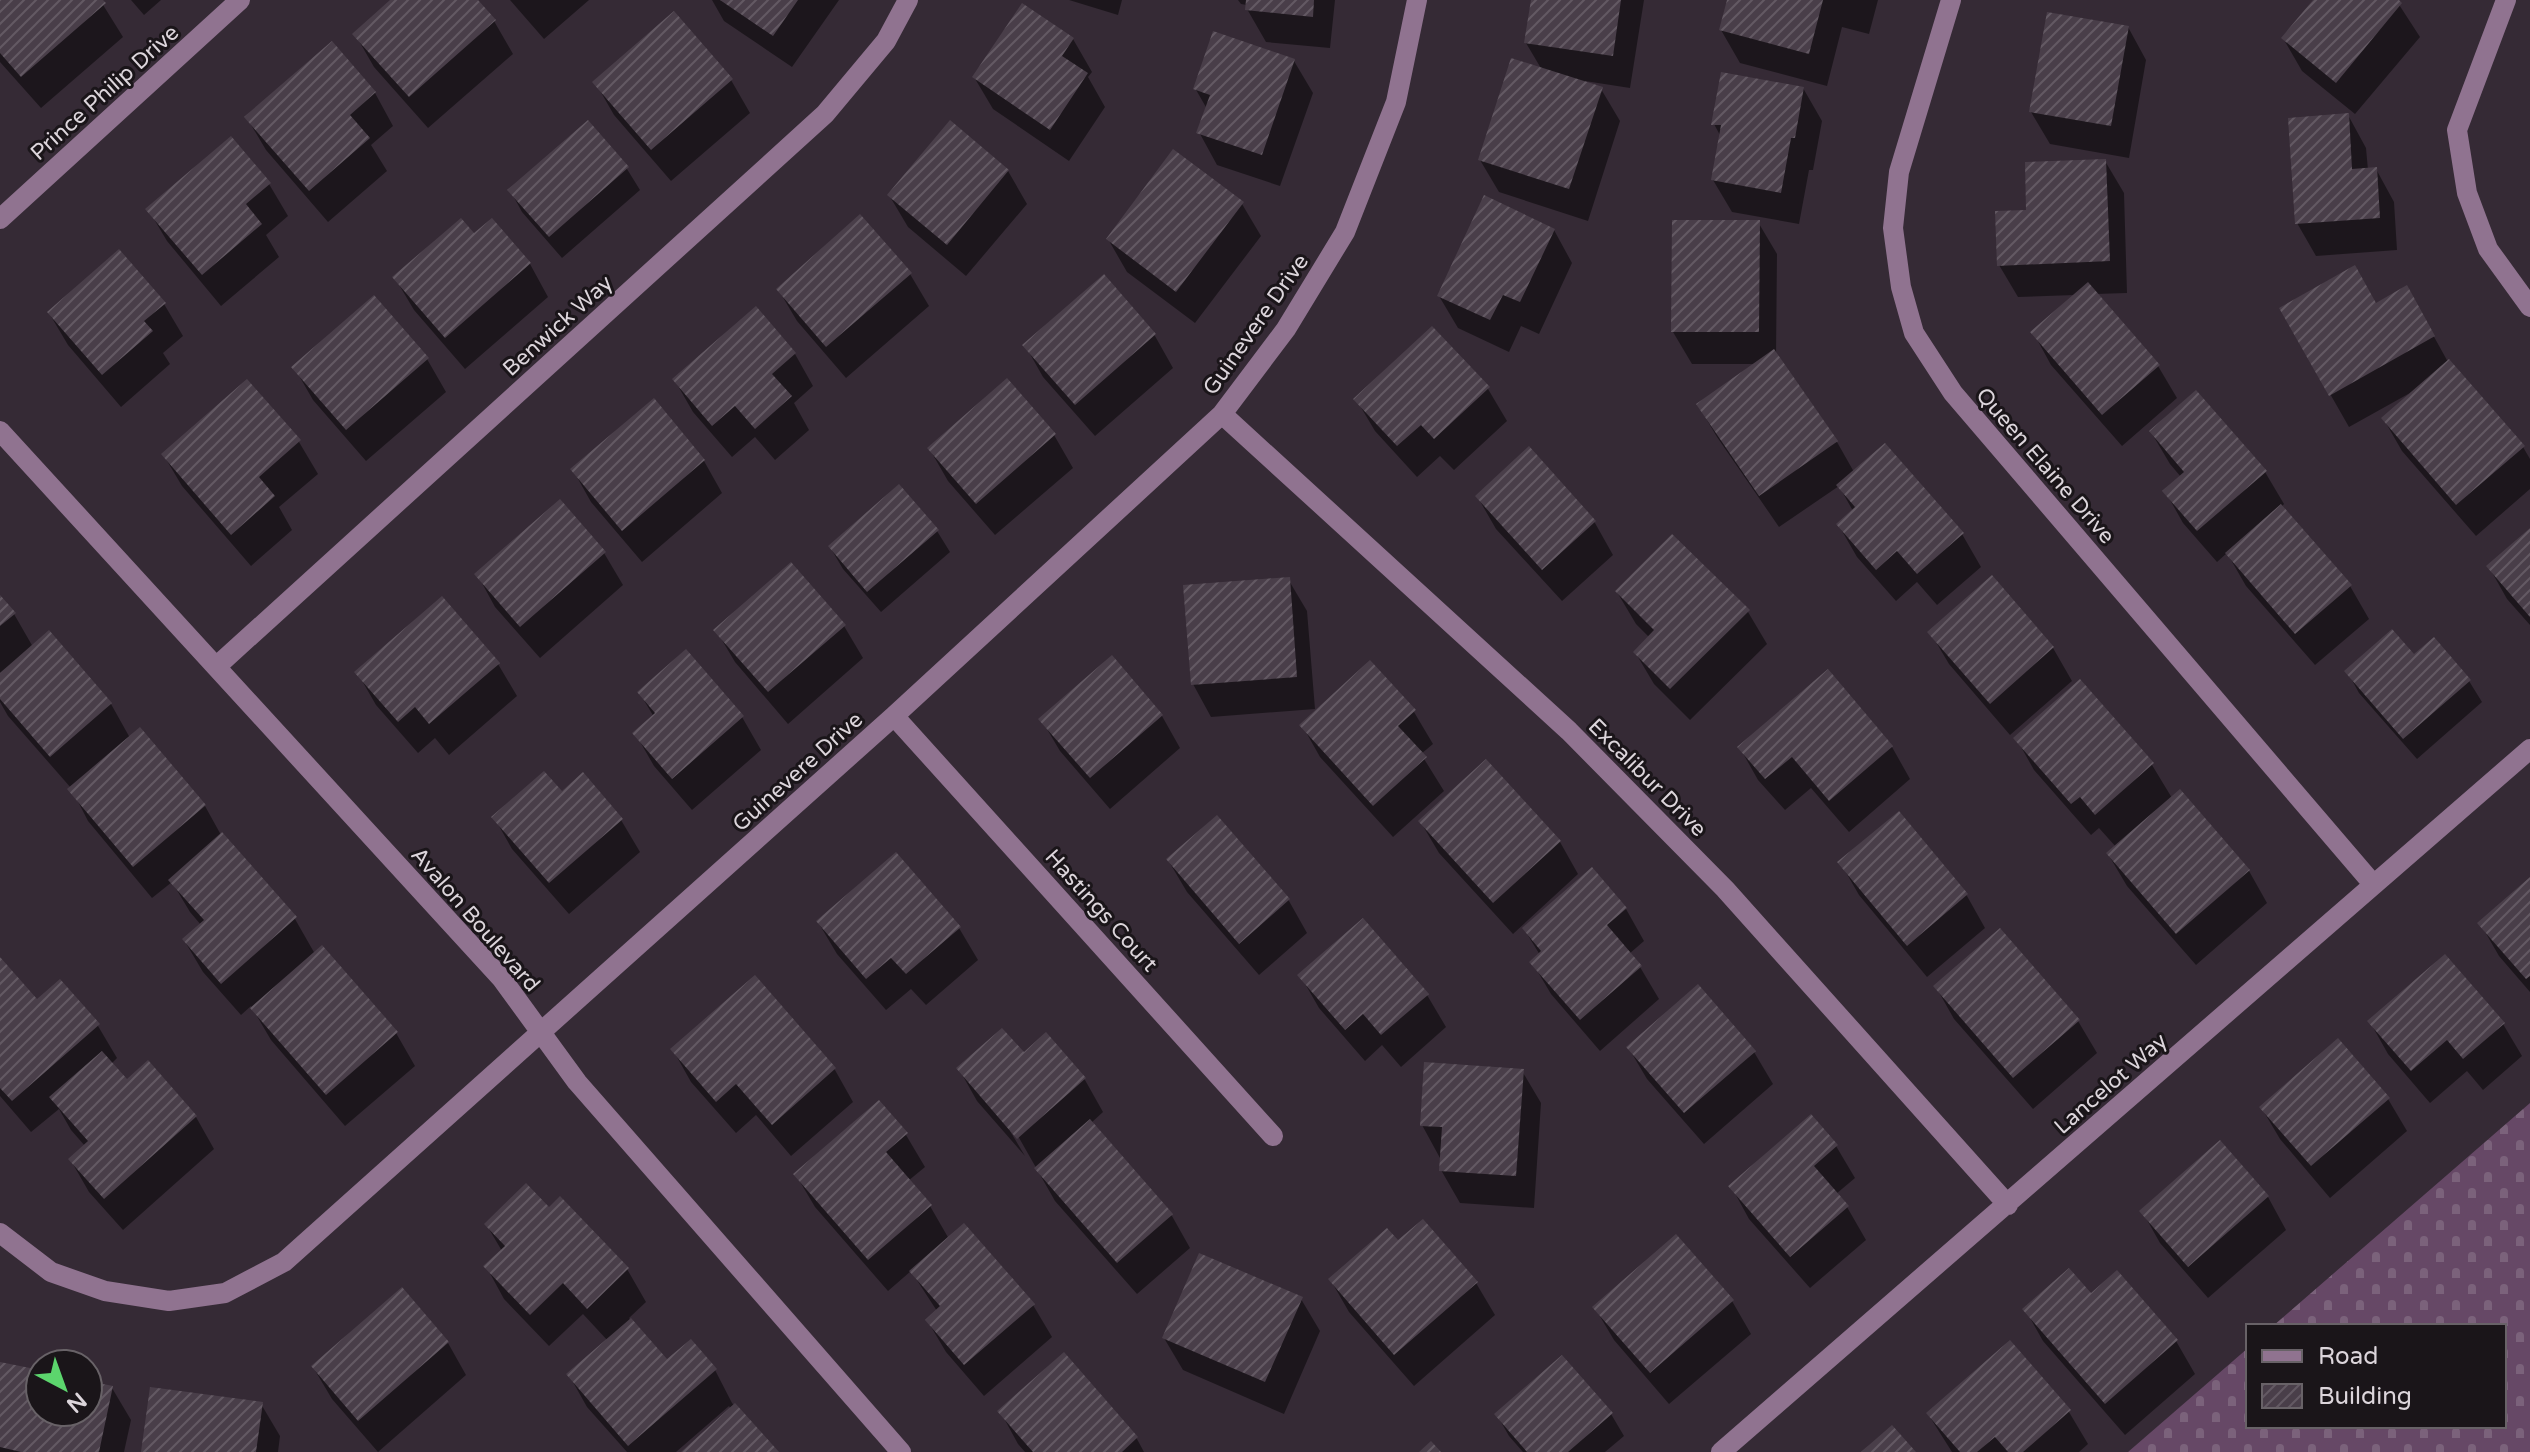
<svg xmlns="http://www.w3.org/2000/svg" width="2530" height="1452" viewBox="0 0 2530 1452" font-family="'Varela Round',sans-serif">
<style>
.cemetery{fill:url(#cemetery-stones)}
.shadow{fill:#0007}
.building{fill:url(#building-hatch)}
.lines{fill:none;stroke-linecap:round;stroke-linejoin:round}
.minor{stroke:#907390;stroke-width:20}
.labels{text-anchor:middle;stroke-width:6;stroke-linejoin:round;paint-order:stroke}
.street-label{font-size:22px;fill:#dcd5db;stroke:#1a1519}
</style>
<defs>
<pattern id="cemetery-stones" width="16" height="16" patternUnits="userSpaceOnUse" patternTransform="scale(2)"><rect width="16" height="16" fill="#664866"/><path d="M2 7V4a2 2 0 0 1 4 0v3zM10 15v-3a2 2 0 0 1 4 0v3z" fill="#7b627b"/></pattern>
<pattern id="building-hatch" width="6" height="6" patternUnits="userSpaceOnUse" patternTransform="scale(2)"><rect width="6" height="6" fill="#493e49"/><path d="M-1 1l2-2M0 6l6-6M5 7l2-2" fill="none" stroke="#635963"/></pattern>
</defs>
<rect width="100%" height="100%" fill="#352a35"/>
<!-- cemetery -->
<path class="cemetery" d="M2530,1103v349h-402l120,-104v78h256v-100h-231z"/>
<!-- shadow -->
<path class="shadow" d="M0,0h100l23,37 -82,71 -41,-46z
M131,0h30l-17,15z
M393,0h83l18,21 19,33 -85,74 -54,-61 -19,-33z
M510,0h79l-45,39z
M712,0h127l-47,67 -68,-46z
M1069,0h53l-4,15z
M1238,0h97l-5,48 -64,-6 -19,-33v-4l-6,-1z
M1533,0h111l-14,88 -45,-7v2l16,6 19,32 -32,100 -89,-29 -19,-32 62,-90 -16,-27z
M1729,0h149l-9,34 -27,-7 -15,59 -87,-23 -19,-33z
M2315,0h81l24,37 -65,77 -53,-43 -19,-33z
M2128,27l18,33 -17,98 -79,-14 -19,-32z
M1073,39l19,33 -4,5 17,30 -36,54 -76,-52 -19,-32z
M332,44l43,49 18,33 -22,19 16,26 -59,51 -62,-72 -19,-32z
M1294,61l19,32 -33,93 -63,-21 -18,-33 8,-23 -12,-21z
M731,80l19,33 -79,68 -57,-66 -19,-33z
M1803,88l19,33 -9,49h-4l-10,54 -67,-12 -19,-32 8,-43 -7,-13z
M2348,115l18,33 2,22 8,-1 18,33 3,48 -81,6 -19,-33z
M587,123l40,46 13,21 -78,68 -40,-46 -12,-22z
M2105,161l19,32 3,100 -31,1 62,72 19,32 -55,48 -71,-81 -18,-33 42,-37 -57,2 -19,-32 29,-53z
M1008,171l19,33 -61,72 -58,-49 -19,-32z
M269,184l19,32 -22,19 13,22 -58,49 -54,-65 -19,-32z
M1242,204l19,32 -66,87 -68,-51 -19,-33z
M491,220l39,44 18,33 -83,72 -51,-59 -19,-32 79,-42z
M1758,222l19,32 -1,102 61,86 17,30 108,62 19,33 -44,38 -20,-23 -21,19 -39,-44 -19,-33 15,-13 -14,-25 -60,41 -62,-90 -19,-32 58,-41h-64l-19,-32z
M1554,230l18,33 -33,71 -18,-8 -12,26 -51,-24 -19,-32z
M910,274l19,32 -83,72 -49,-57 -19,-32z
M1103,276l52,60 18,32 -78,68 -52,-59 -18,-32z
M2407,288l41,74 75,85 7,12v30l-54,47 -74,-85 -19,-33 27,-25 -61,34 -68,-119 95,-3z
M164,304l19,32 -20,17 7,11 -49,43 -53,-62 -19,-32z
M1432,328l56,61 19,32 -53,49 -14,-14 -23,21 -42,-46 -19,-32z
M795,354l18,32 -19,17 15,27 -34,30 -20,-23 -23,20 -39,-45 -19,-33z
M427,359l19,33 -80,69 -53,-61 -19,-33z
M653,401l51,60 18,32 -80,69 -51,-60 -18,-32z
M2151,432l114,40 19,32 -3,3 69,79 19,33 -54,46 -69,-79 -19,-33 -10,9 -34,-39 -18,-32 16,-14 -11,-13z
M1054,435l19,33 -78,67 -47,-54 -19,-33z
M299,442l19,32 -39,33 13,23 -41,36 -69,-80 -19,-32z
M1528,449l67,74 18,32 -51,46 -66,-72 -19,-33z
M937,531l13,21 -69,60 -38,-43 -13,-22z
M2530,531v94l-23,-26 -18,-32z
M604,553l19,32 -83,73 -45,-51 -18,-33z
M1992,578l61,70 19,33 -62,54 -61,-71 -19,-32z
M1288,579l19,32 8,98 -104,8 -18,-33z
M1617,592l131,20 19,32 -77,76 -36,-36 -19,-32 15,-14 -14,-14z
M0,598l14,16 19,33 78,57 19,34 10,-8 65,76 16,29 74,84 20,35 81,79 19,33 -70,60 -74,-86 -20,-34 -10,9 -38,-43 -19,-32 17,-15 -11,-13 -18,-30 -20,16 -64,-77 -17,-33 -63,-72 -8,-14z
M844,626l19,32 -75,66 -53,-62 -19,-32z
M2414,657l55,24 13,21 -65,57 -58,-66 -12,-22z
M498,664l19,32 -68,59 -14,-17 -17,15 -42,-48 -19,-33z
M2080,682l72,83 20,33 77,73 18,32 -71,62 -69,-79 -19,-32 8,-7 -17,-19 -8,7 -57,-65 -18,-32z
M639,692l103,25 19,33 -69,60 -38,-44 -19,-33 19,-16z
M1414,712l19,32 -12,10 23,37 -51,46 -73,-80 -18,-32z
M1162,716l18,32 -70,61 -50,-58 -19,-32z
M1892,747l18,32 -61,53 -38,-44 -26,22 -27,-30 -18,-32z
M561,794l60,26 19,32 -71,62 -57,-65 -18,-32z
M1899,813l68,83 18,32 -58,49 -68,-82 -19,-33z
M1217,818l72,83 18,32 -48,42 -72,-83 -19,-32z
M1420,821l140,21 18,32 -65,60 -74,-81z
M2530,880v112l-31,-36 -19,-33z
M1626,909l18,32 -15,13 11,13 19,32 -59,52 -49,-57 -19,-32 8,-7 -16,-26z
M818,922l141,6 19,32 -52,45 -15,-16 -25,21 -49,-56z
M0,960l37,42 23,-20 38,44 19,32 -6,6 16,18 69,35 18,32 -91,81 -34,-38 -19,-33 15,-13 -14,-16 -12,-21 -28,23 -31,-36z
M1300,975l127,20 19,32 -45,40 -19,-22 -17,16 -46,-53z
M755,978l80,92 18,32 -62,54 -35,-41 -20,18 -45,-51 -18,-32z
M1936,987l142,34 19,32 -64,56 -79,-90z
M2370,1022l133,2 19,32 -39,34 -16,-19 -37,32 -42,-49z
M1046,1035l39,45 18,32 -12,11 81,93 18,32 -53,46 -82,-93 -41,-72 -4,2 15,25 -48,-55 -18,-32 64,-14z
M1628,1047l126,5 19,32 -69,60 -57,-65z
M1522,1071l19,32 -7,105 -74,-5 -19,-33 -1,-12 -18,-33z
M2388,1099l19,32 -77,67 -50,-59 -19,-32z
M906,1135l19,32 -17,14 22,25 19,33 84,66 19,32 -68,59 -38,-44 -19,-32 10,-9 -26,-40 -23,20 -73,-84 -19,-32z
M2220,1143l48,54 18,33 -78,68 -48,-55 -18,-32z
M1836,1146l19,32 -19,16 11,13 19,33 -56,48 -61,-69 -18,-33z
M549,1210l78,59 19,33 -17,16 38,44 48,8 17,33 44,49h-92l47,-43 -2,-3 -53,46h-49l-40,-45 -18,-32 39,-34 -25,-27 -34,32 -45,-47 -18,-33 16,-15 -16,-27z
M1398,1243l78,40 19,32 -81,71 -65,-74 -19,-33z
M2117,1273l59,68 19,33 -70,61 -82,-94 -18,-32 65,-13z
M1301,1299l19,32 -36,83 -101,-44 -19,-32z
M1732,1301l19,33 -82,70 -55,-64 -19,-32z
M448,1343l18,32 -88,77 -46,-53 -19,-32z
M1064,1355l73,84 7,13h-119l-7,-8 -18,-33z
M0,1364l40,8v40h48v-29l24,5 19,32 -7,32h-124z
M261,1404l19,32 -2,16h-135z
M2069,1412l19,32 -9,8h-127l-24,-38z
M1611,1414l13,22 -19,16h-82l-14,-16 -12,-21z"/>
<!-- building -->
<path class="building" d="M0,0h103l3,3 -85,74 -21,-24z
M390,0h88l18,20 -87,77 -57,-63z
M720,0h78l-25,36z
M1246,0h68l-1,17 -68,-7z
M1531,0h90l-8,56 -89,-13z
M1727,0h96l-14,54 -90,-24z
M2313,0h86l3,3 -66,80 -55,-45z
M1022,3l52,35 -12,18 26,17 -38,57 -78,-53z
M674,11l59,68 -82,71 -59,-68z
M2047,12l82,14 -18,100 -82,-14z
M1213,31l82,28 -33,96 -66,-22 14,-38 -17,-6z
M332,41l44,51 -26,23 20,23 -61,53 -65,-74z
M1511,58l92,29 -34,102 -91,-29z
M1721,72l83,15 -9,51h-4l-10,55 -70,-13 10,-55h-10z
M2349,113l3,56 25,-2 3,51 -85,6 -7,-106z
M588,120l41,47 -80,70 -42,-47z
M950,120l59,50 -62,75 -60,-50z
M231,136l40,47 -25,21 16,20 -60,51 -57,-66z
M1173,149l71,53 -68,90 -70,-53z
M2106,159l4,102 -113,5 -2,-55 31,-1 -1,-48z
M1484,195l71,34 -35,73 -17,-7 -13,25 -53,-24z
M860,214l52,59 -86,74 -50,-58z
M461,218l13,15 18,-15 39,45 -86,75 -53,-61z
M1672,220h88l-1,112h-88z
M119,249l47,54 -22,18 9,10 -51,44 -55,-63z
M2355,265l21,38 31,-18 28,51 -106,60 -50,-88z
M1104,274l52,60 -81,71 -53,-60z
M2088,282l72,83 -58,50 -72,-83z
M374,295l55,63 -83,72 -55,-63z
M756,306l40,47 -24,21 20,22 -37,33 -20,-23 -23,20 -40,-47z
M1432,326l58,61 -56,52 -13,-14 -24,21 -44,-47z
M1774,349l64,92 -79,55 -63,-92z
M2449,359l76,87 -69,59 -75,-87z
M1007,378l49,56 -80,70 -49,-56z
M247,379l54,61 -42,37 16,19 -44,39 -70,-81z
M2196,390l71,81 -70,60 -35,-40 22,-19 -35,-41z
M654,398l51,62 -83,71 -52,-62z
M1885,443l79,90 -47,41 -20,-23 -21,19 -40,-46 19,-17 -19,-22z
M1529,446l67,75 -54,49 -67,-74z
M899,484l40,46 -72,62 -39,-46z
M560,499l46,53 -86,75 -46,-53z
M2281,504l71,81 -57,49 -70,-81z
M2530,528v89l-44,-51z
M1672,534l78,76 -80,79 -37,-37 21,-22 -39,-39z
M791,562l55,63 -78,67 -55,-62z
M1992,575l62,72 -64,57 -63,-72z
M1290,577l7,100 -106,8 -8,-100z
M0,595l16,18 -16,13z
M442,596l58,67 -71,61 -14,-17 -17,15 -44,-50z
M2392,629l22,25 20,-17 37,43 -68,59 -59,-68z
M49,630l63,73 -62,54 -50,-58v-26z
M686,649l58,67 -72,63 -40,-46 23,-20 -18,-21z
M1112,655l51,60 -73,63 -52,-59z
M1370,660l46,50 -18,16 29,31 -54,49 -74,-81z
M1828,669l65,77 -64,55 -37,-44 -27,22 -28,-32z
M2080,679l74,84 -59,52 -15,-18 -9,7 -58,-66z
M140,727l66,78 -73,62 -66,-78z
M1486,759l75,82 -68,62 -75,-82z
M544,771l18,20 21,-19 40,47 -74,64 -58,-66z
M2180,789l70,81 -74,64 -70,-81z
M1899,811l69,83 -61,52 -70,-84z
M1217,815l73,84 -51,45 -73,-85z
M222,832l75,85 -76,67 -39,-45 22,-19 -36,-40z
M896,852l65,75 -55,47 -15,-16 -25,21 -50,-58z
M1592,867l35,41 -20,17 35,41 -62,54 -51,-58 12,-11 -19,-23z
M2530,877v99l-4,3 -49,-56z
M1363,918l66,76 -48,41 -18,-21 -18,16 -48,-55z
M2000,928l80,92 -67,58 -80,-92z
M322,945l76,87 -72,63 -76,-87z
M2445,954l60,69 -42,36 -16,-19 -36,31 -44,-50z
M0,957l37,42 23,-20 40,45 -88,77 -12,-13z
M755,975l81,93 -64,57 -36,-41 -20,18 -46,-53z
M1698,984l58,67 -72,62 -58,-66z
M1002,1028l22,24 22,-20 40,46 -69,61 -61,-71z
M2338,1038l52,60 -79,68 -52,-59z
M102,1051l25,28 21,-19 49,56 -93,83 -36,-40 20,-18 -39,-44z
M1424,1062l100,7 -8,107 -77,-5 3,-44 -22,-1z
M879,1100l29,33 -22,19 46,53 -64,55 -75,-86z
M1811,1114l27,31 -24,21 35,40 -59,51 -62,-71z
M1090,1119l83,95 -56,49 -83,-95z
M2220,1140l49,56 -81,71 -49,-56z
M526,1183l23,24 11,-11 69,72 -42,41 -24,-26 -33,32 -47,-49 22,-20 -21,-22z
M1423,1219l55,63 -84,73 -66,-76 59,-51 11,12z
M964,1223l71,81 -71,61 -39,-45 15,-14 -31,-35z
M1676,1234l58,66 -84,73 -58,-66z
M1199,1253l104,44 -38,85 -103,-44z
M2069,1268l22,25 26,-23 61,70 -73,64 -83,-95z
M402,1287l47,55 -91,79 -47,-55z
M631,1318l36,41 24,-20 26,30 -89,77 -62,-72z
M2010,1340l61,70 -48,42h-15l-13,-15 -18,15h-17l-34,-39z
M1064,1352l74,85 -16,15h-89l-36,-41z
M1562,1355l51,58 -45,39h-41l-33,-38z
M0,1362l40,8v42h48v-31l25,5 -14,66h-78l-21,-5z
M150,1387l113,15 -7,50h-115z
M735,1403l44,49h-98z
M1892,1425l24,27h-55z
M1431,1441l10,11h-22z"/>
<g class="lines">
<!-- minor -->
<path class="minor" d="M1951,0l-52,172 -6,56 8,59 13,46 39,60 420,491
M2506,0l-49,130 10,63 21,56 42,58
M0,219l240,-219
M1222,414l347,317 156,158 283,316
M0,431l502,548 75,103 324,370
M217,666l608,-552 61,-73 22,-41
M894,716l379,420
M0,1233l51,39 54,19 64,10 56,-8 59,-31 610,-546 328,-302 64,-85 59,-97 51,-130 21,-102
M1721,1452l809,-703"/>
</g>
<g class="labels">
<!-- street labels -->
<g class="street-label">
<text transform="translate(104 92) rotate(-42)" y="8">Prince Philip Drive</text>
<text transform="translate(1255 324) rotate(-55)" y="8">Guinevere Drive</text>
<text transform="translate(557 325) rotate(-42)" y="8">Benwick Way</text>
<text transform="translate(2046 465) rotate(49)" y="8">Queen Elaine Drive</text>
<text transform="translate(797 771) rotate(-42)" y="8">Guinevere Drive</text>
<text transform="translate(1648 777) rotate(45)" y="8">Excalibur Drive</text>
<text transform="translate(1102 910) rotate(48)" y="8">Hastings Court</text>
<text transform="translate(476 919) rotate(49)" y="8">Avalon Boulevard</text>
<text transform="translate(2110 1083) rotate(-41)" y="8">Lancelot Way</text>
</g>
</g>
<!-- legend -->
<rect x="2246" y="1324" width="260" height="104" fill="#1a1519" stroke="#686267" stroke-width="2"/>
<rect x="2262" y="1350" width="40" height="12" fill="#907390" stroke="#686267" stroke-width="2"/>
<text x="2318" y="1364" font-size="24" fill="#dcd5db">Road</text>
<rect x="2262" y="1384" width="40" height="24" fill="url(#building-hatch)" stroke="#686267" stroke-width="2"/>
<text x="2318" y="1404" font-size="24" fill="#dcd5db">Building</text>
<!-- north arrow -->
<g transform="translate(64 1388) rotate(139)"><circle r="38" fill="#1a1519" stroke="#686267" stroke-width="2"/>
<path d="M0-6L14 30L0 20L-14 30Z" fill="#5cd56d"/>
<text y="-12" font-size="22" font-weight="bold" text-anchor="middle" fill="#dcd5db">N</text>
</g>
</svg>
